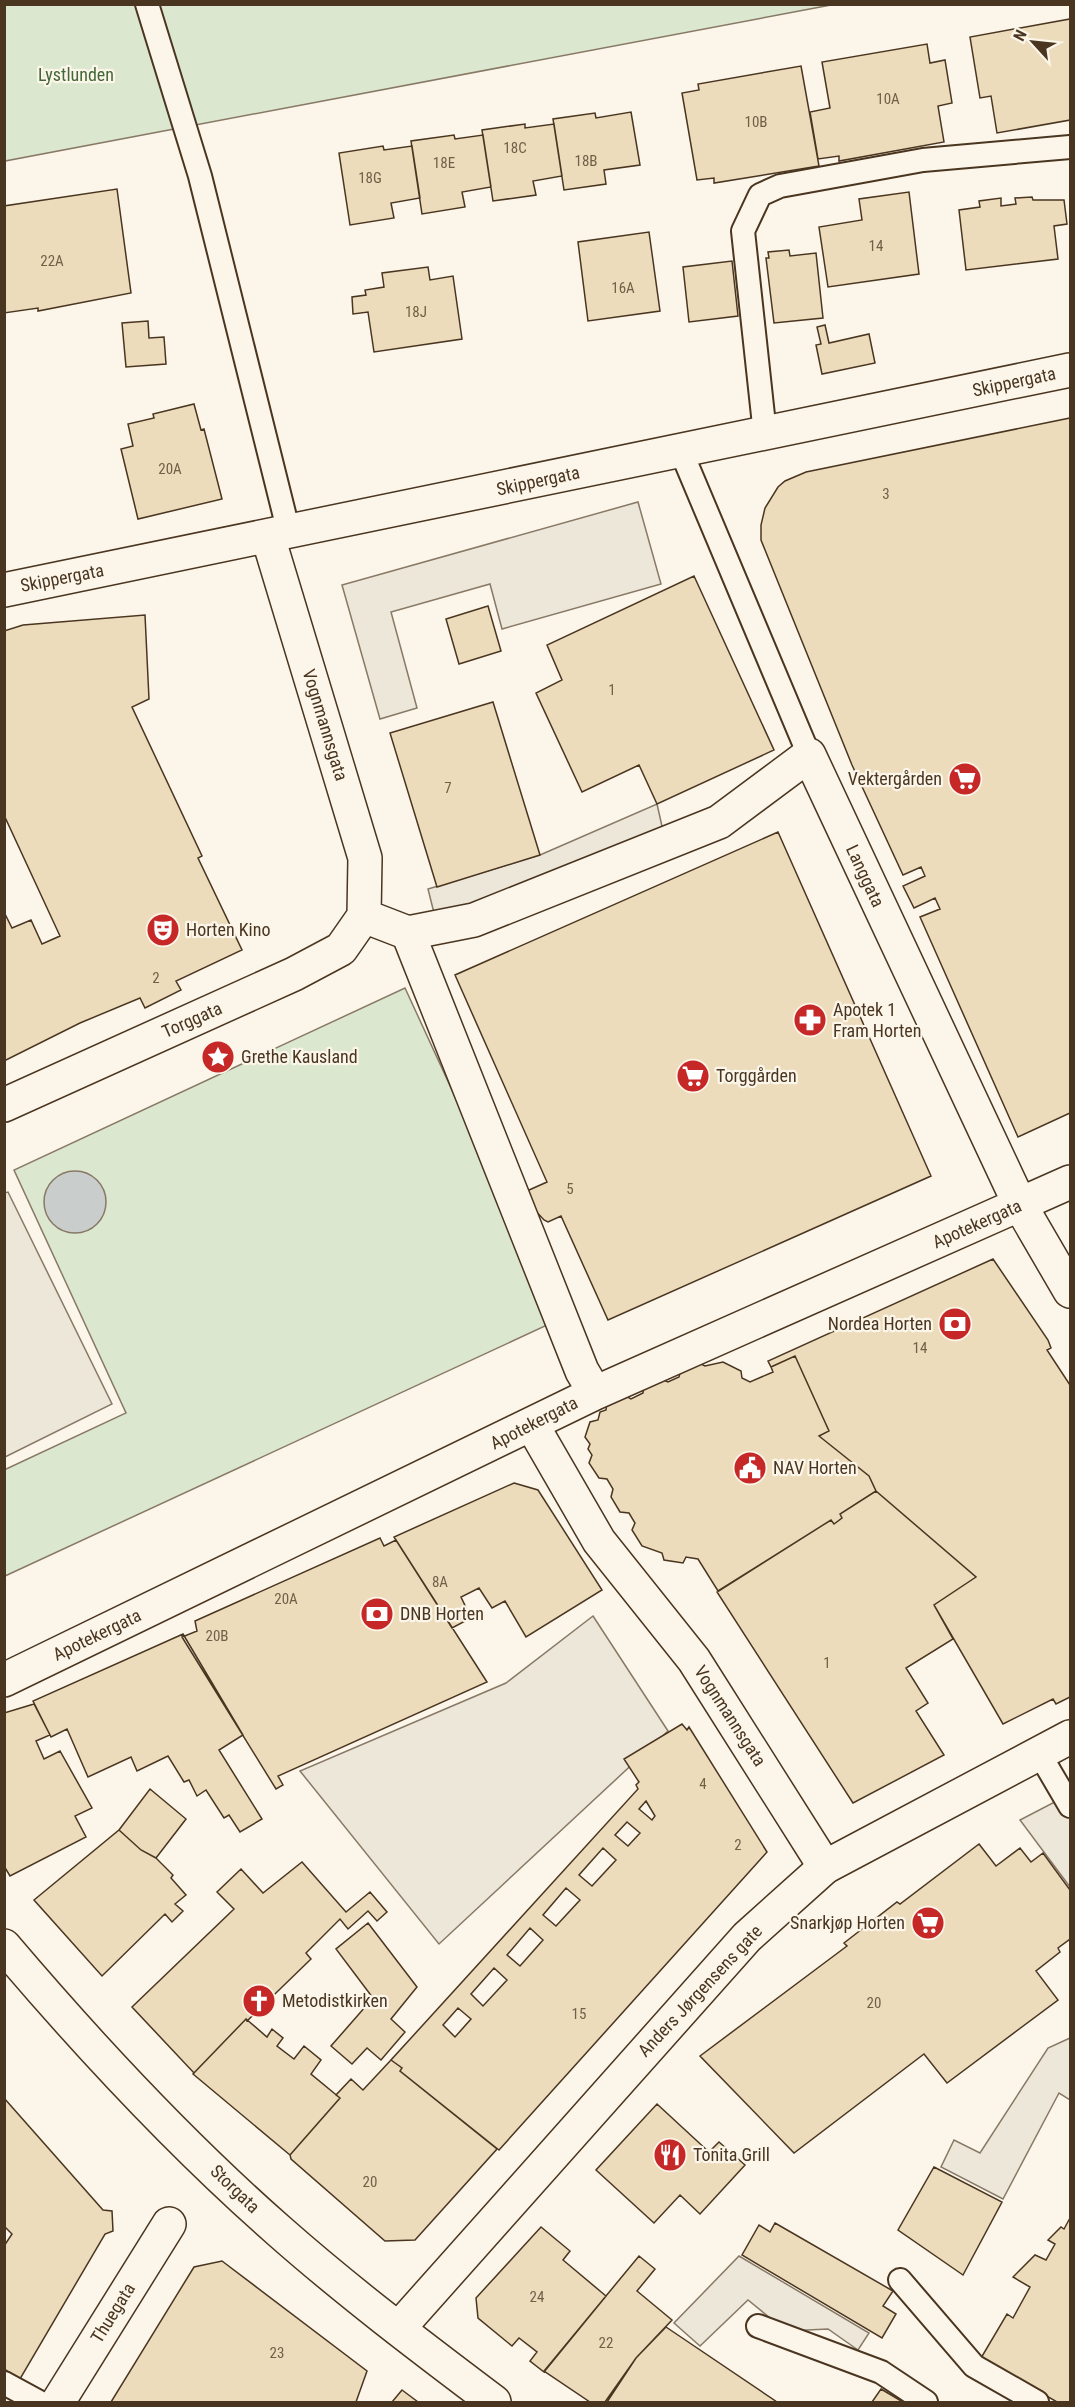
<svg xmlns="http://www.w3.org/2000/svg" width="1075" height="2407" viewBox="0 0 1075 2407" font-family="'Roboto Condensed',sans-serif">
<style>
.green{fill:#dce7d0;stroke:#887966;stroke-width:1.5}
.parking{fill:#ede7d9;stroke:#887966;stroke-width:1.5}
.water{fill:#c9cecd;stroke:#887966;stroke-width:1.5}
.building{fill:#ecdcbc;stroke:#4a3520;stroke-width:1.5;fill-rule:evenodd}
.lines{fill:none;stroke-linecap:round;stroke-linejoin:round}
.lane-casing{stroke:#4a3520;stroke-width:26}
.street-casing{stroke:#4a3520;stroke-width:36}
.secondary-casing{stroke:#4a3520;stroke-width:36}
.primary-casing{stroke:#4a3520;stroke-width:36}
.lane{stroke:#fbf6e9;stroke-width:22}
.street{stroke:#fbf6e9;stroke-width:33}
.secondary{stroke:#fbf6e9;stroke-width:33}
.primary{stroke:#fbf6e9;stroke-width:33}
.labels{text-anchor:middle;stroke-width:4.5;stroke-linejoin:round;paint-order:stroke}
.number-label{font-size:15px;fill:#725f47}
.park-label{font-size:18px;fill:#436837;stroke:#fbf6e9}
.street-label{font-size:18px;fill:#4a3520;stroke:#fbf6e9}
.poi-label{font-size:18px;fill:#4a3520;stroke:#fbf6e9;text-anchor:start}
</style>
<rect width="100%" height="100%" fill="#fbf6e9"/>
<!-- green -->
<path class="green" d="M5,5h826l-826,156z
M405,988l153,332 -553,256 -1,-106 122,-57 -112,-243z"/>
<!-- parking -->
<path class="parking" d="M638,502l23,82 -159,45 -12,-45 -99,28 26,96 -37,11 -38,-134z
M657,804l9,40 -228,85 -10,-40 112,-34z
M8,1192l104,212 -107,53 -1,-264z
M593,1616l75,115 -229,213 -139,-173 206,-88z
M1070,1794v93l-50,-67z
M1070,2038v62l-11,-7 -56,106 -62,-32 13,-27 26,13 68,-105z
M739,2256l130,77 -11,17 -30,-21 -42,2 -38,-31 -48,46 -26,-23z"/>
<!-- water -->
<path class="water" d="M44 1202a31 31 0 1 1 62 0a31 31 0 1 1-62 0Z"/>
<!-- building -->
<path class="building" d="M1070,19v101l-73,13 -6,-37 -11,2 -10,-61z
M927,44l3,19 15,-3 7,43 -14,3 6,36 -105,19v-5l-21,3 -8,-47 20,-4 -8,-46z
M801,66l18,100 -105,17v-5l-17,2 -15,-87 17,-3 -1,-6z
M631,112l9,53 -36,5 2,14 -42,6 -11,-71 42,-6 1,5z
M525,124v4l29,-4 8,52 -29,5 3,14 -43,6 -11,-71z
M454,135l1,4 28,-4 8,52 -29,5 3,15 -43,7 -11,-73z
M383,146l1,4 28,-4 8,52 -29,5 3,15 -44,7 -11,-72z
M117,189l14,104 -93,18v-3l-34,5v-107z
M909,192l10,82 -91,13 -9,-60 43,-7 -3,-21z
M1032,197l1,3h31l3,24 -13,2 4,33 -92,11 -7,-60 21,-3 -1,-6 22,-3v8l15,-2 -1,-6z
M649,232l11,79 -72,10 -10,-79z
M789,250l1,6 26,-3 7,65 -49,5 -8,-65h3l-1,-6z
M732,261l6,55 -49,6 -6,-55z
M428,267l2,13 23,-4 9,63 -88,13 -6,-40 -15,2 -1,-17 14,-2 -1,-5 19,-3 -2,-14z
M148,321l1,17 15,-1 2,27 -40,3 -4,-44z
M825,325l4,18 40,-9 6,29 -53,11 -6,-29 5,-1 -4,-17z
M194,404l7,26 3,-1 18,70 -84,20 -17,-70 12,-3 -5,-22 26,-6 -1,-4z
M1070,418v695l-52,24 -98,-220 20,-8 -5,-11 -21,10 -11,-22 22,-10 -4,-9 -18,8 -51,-110 -91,-225v-15l4,-17 13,-21 7,-6 21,-9z
M694,576l80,174 -117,54 -18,-39 -57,27 -46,-99 26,-13 -15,-35z
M488,606l13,45 -42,13 -13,-45z
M145,615l4,84 -17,8 70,149 -4,2 44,92 -66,31 5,9 -36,18 -5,-10 -60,25 -76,38v-149l8,16 19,-8 11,24 18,-8 -56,-121v-184l19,-6z
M493,702l47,153 -103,32 -47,-154z
M778,832l153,344 -323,144 -47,-104 -13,6 -4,-2 -24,-26 27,-12 -92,-207z
M993,1259l55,81 3,8 -4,2 23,35v312l-14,7 -3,-5 -50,25 -69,-119 42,-28 -100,-86 -7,-15 -50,-40 10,-5 -34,-75 -24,11 -3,-6z
M795,1356l34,75 -10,5 50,40 7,15 -36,23 2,4 -8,6 -3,-4 -113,71 -20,-32 -12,-2 -3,6 -19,-3 -2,-7 -20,-7 -10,-16 3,-7 -6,-10 -9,-1 -9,-15 2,-8 -6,-10 -8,-1 -10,-15 3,-8 -4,-6 2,-5 -5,-7 5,-15 8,-2 2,-8 6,-2 1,-8 17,-7 7,4 12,-6 1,-8 17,-6 7,3 11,-5 2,-8 16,-7 8,4 18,-4 18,9 1,7 8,4 23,-10 -2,-5z
M514,1483l24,7 64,100 -76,47 -21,-36 -13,7 -13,-20 -18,9 10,21 -19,10 -58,-91z
M876,1491l100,86 -42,28 19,34 -47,29 22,35 -12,8 28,44 -91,48 -136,-211 114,-72 3,4 8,-6 -2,-4z
M380,1538l4,8 12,-6 91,142 -209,94 5,9 -7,4 -94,-152 15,-6 -2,-10z
M183,1634l60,101 -24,15 43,69 -22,13 -11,-17 -5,3 -18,-28 -9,6 -8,-16 -5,2 -16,-26 -31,15 -6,-14 -43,20 -21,-48 -16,8 -18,-36z
M34,1704l16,31 -14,6 8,18 16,-8 32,57 -17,8 11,21 -76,39 -6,-10v-153z
M682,1724l5,6 2,-3 78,125 -268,298 -99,-79 2,-3 -11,-8 247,-271 -2,-4 3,-3 -15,-23zM646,1801l9,15 -3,4 -13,-11zM627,1822l13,11 -12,13 -13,-11zM603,1848l13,12 -24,26 -13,-11zM566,1888l14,12 -24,26 -13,-11zM530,1928l13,12 -23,26 -13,-11zM494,1968l13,12 -24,26 -12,-12zM458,2008l13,11 -16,18 -12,-12z
M150,1789l36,30 -30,39 -15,-8 -22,-20z
M119,1830l22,20 15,8 17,17 -2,3 15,17 -11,9 8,7 -11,11 -7,-8 -63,62 -68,-76z
M979,1844l17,22 24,-18 11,14 12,-9 27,37v49l-12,9 2,4 -24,19 22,29 -111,83 -23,-29 -130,99 -94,-97 147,-110 -3,-3 53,-41 3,2z
M302,1862l44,50 24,-20 17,20 -10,9 -9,-10 -20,18 -8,-10 -34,34 5,6 -64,62 -1,-2 -52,54 -62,-66 102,-98 -17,-17 24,-23 22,24z
M368,1923l49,64 -26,32 14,13 -24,28 -14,-12 -15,16 -21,-18 42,-48 -37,-49z
M246,2019l21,18 5,-8 11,9 -6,8 17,13 10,-13 17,14 -10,14 29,24 -50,57 -97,-81z
M391,2060l11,8 -2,3 97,78 -82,91 -30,1 -94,-82 -1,-4 50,-57 -4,-3 15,-16 12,11z
M4,2098l99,112 9,1 1,20 -8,3 -85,145 -16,-10v-123l8,-12 -8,-8z
M657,2104l52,48 10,-10 26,23 -45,49 -20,-19 -26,28 -58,-53z
M934,2167l68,35 -39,73 -65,-45z
M1070,2218v184h-13l-76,-44 26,-44 6,4 17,-31 -17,-10 22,-22 11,5 9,-16 -7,-4 13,-13 3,2z
M775,2223l118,68 -10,15 13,8 -14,24 -140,-83 17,-30 11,7z
M541,2227l29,24 -7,9 43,36 -62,76 -14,-11 7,-9 -18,-14 -7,8 -34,-28 -2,-20z
M639,2256l16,13 -18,22 35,29 -36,38 -31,44h-15l-46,-31z
M222,2261l145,110 -11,31h-245l83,-135z
M666,2327l111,75h-170l29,-44z
M881,2389l22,13h-31z
M402,2390l16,12h-26z"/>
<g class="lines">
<defs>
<path id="lane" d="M147,4l53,172 89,357
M765,434l-22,-203 17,-36 20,-9 143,-26 147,-13
M681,451l128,304
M1039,1753l31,53
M900,2280l74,86 63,36
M758,2326l123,46 45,30
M4,2383l35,19"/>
<path id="street" d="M268,537l97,321 -1,58
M364,916l44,17 66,-13 245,-98 90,-67 211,450 50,86
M408,933l174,438 13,22
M4,1105l290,-131 47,-25 23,-33
M532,1425l67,116 95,119 131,207
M4,1680l591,-287 475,-211
M58,2402l111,-178"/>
<path id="secondary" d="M4,1946c85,100 175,197 274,284 69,61 143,117 216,172
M398,2329l349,-392 78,-70 245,-130"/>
<path id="primary" d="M4,590l1066,-220"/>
</defs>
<!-- lane casing -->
<use href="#lane" class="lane-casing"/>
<!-- street casing -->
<use href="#street" class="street-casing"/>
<!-- secondary casing -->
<use href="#secondary" class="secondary-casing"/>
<!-- primary casing -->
<use href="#primary" class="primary-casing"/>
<!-- lane -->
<use href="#lane" class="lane"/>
<!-- street -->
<use href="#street" class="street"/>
<!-- secondary -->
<use href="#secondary" class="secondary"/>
<!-- primary -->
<use href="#primary" class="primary"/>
</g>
<!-- icons -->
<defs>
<symbol id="supermarket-disc" viewBox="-11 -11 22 22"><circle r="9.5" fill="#c62828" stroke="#fbf6e9"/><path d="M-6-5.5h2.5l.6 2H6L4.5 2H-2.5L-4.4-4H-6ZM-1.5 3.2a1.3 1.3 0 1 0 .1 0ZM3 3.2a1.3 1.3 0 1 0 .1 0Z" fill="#fff"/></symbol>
<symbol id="theatre-disc" viewBox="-11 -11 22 22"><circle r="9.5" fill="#c62828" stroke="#fbf6e9"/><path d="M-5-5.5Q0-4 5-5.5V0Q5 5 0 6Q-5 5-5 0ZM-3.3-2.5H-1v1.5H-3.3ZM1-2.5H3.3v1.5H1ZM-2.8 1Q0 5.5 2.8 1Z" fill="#fff"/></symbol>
<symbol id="pharmacy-disc" viewBox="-11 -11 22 22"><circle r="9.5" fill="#c62828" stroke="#fbf6e9"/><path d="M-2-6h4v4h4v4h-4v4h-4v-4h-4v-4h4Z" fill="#fff"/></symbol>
<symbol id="sight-disc" viewBox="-11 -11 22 22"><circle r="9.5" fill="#c62828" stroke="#fbf6e9"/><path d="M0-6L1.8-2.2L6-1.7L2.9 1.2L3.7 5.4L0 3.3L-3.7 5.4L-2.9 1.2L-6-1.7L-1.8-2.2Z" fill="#fff"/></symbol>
<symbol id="bank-disc" viewBox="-11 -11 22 22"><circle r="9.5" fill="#c62828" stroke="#fbf6e9"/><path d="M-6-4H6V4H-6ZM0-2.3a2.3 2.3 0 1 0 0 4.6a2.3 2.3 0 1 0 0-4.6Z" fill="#fff"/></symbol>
<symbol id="civic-disc" viewBox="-11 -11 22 22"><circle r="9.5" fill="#c62828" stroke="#fbf6e9"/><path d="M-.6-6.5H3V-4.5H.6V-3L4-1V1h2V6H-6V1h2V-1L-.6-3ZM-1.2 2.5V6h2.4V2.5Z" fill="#fff"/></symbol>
<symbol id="church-disc" viewBox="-11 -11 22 22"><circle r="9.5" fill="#c62828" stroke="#fbf6e9"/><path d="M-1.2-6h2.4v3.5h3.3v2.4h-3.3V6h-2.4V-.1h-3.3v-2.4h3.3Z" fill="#fff"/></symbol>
<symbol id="restaurant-disc" viewBox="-11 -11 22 22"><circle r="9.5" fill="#c62828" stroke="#fbf6e9"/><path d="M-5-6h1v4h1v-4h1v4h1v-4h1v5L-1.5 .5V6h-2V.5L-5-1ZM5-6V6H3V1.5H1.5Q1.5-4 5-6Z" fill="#fff"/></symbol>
</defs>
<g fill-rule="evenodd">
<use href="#supermarket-disc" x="946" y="760" width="38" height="38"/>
<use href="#theatre-disc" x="144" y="911" width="38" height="38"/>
<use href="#pharmacy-disc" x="791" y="1001" width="38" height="38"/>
<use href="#sight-disc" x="199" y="1038" width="38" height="38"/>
<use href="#supermarket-disc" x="674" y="1057" width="38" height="38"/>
<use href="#bank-disc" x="936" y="1305" width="38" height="38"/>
<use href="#civic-disc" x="731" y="1449" width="38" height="38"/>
<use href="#bank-disc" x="358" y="1595" width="38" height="38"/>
<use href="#supermarket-disc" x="909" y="1904" width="38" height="38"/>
<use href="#church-disc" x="240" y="1982" width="38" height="38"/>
<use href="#restaurant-disc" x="651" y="2136" width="38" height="38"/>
</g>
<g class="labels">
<!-- number labels -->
<g class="number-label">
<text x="888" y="104">10A</text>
<text x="756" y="127">10B</text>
<text x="515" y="153">18C</text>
<text x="586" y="166">18B</text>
<text x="444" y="168">18E</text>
<text x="370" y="183">18G</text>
<text x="876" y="251">14</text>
<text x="52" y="266">22A</text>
<text x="623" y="293">16A</text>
<text x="416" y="317">18J</text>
<text x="170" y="474">20A</text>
<text x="886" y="499">3</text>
<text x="612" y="695">1</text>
<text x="448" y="793">7</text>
<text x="156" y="983">2</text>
<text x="570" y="1194">5</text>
<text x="920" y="1353">14</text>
<text x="440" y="1587">8A</text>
<text x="286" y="1604">20A</text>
<text x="217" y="1641">20B</text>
<text x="827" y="1668">1</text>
<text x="703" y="1789">4</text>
<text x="738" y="1850">2</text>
<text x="874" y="2008">20</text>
<text x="579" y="2019">15</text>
<text x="370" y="2187">20</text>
<text x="537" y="2302">24</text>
<text x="606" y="2348">22</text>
<text x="277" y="2358">23</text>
</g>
<!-- park labels -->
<g class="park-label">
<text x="76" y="81">Lystlunden</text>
</g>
<!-- street labels -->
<g class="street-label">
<text transform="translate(1014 382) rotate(-12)" y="6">Skippergata</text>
<text transform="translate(538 481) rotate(-12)" y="6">Skippergata</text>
<text transform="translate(62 578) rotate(-11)" y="6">Skippergata</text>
<text transform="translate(325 725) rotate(73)" y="6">Vognmannsgata</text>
<text transform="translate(865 876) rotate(65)" y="6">Langgata</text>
<text transform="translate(192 1020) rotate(-24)" y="6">Torggata</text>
<text transform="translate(977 1224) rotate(-24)" y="6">Apotekergata</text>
<text transform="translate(534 1423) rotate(-27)" y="6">Apotekergata</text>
<text transform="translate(97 1635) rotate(-26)" y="6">Apotekergata</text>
<text transform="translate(730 1716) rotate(57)" y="6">Vognmannsgata</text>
<text transform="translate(700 1991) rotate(-47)" y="6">Anders Jørgensens gate</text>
<text transform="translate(235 2189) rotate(44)" y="6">Storgata</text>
<text transform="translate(113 2313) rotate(-58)" y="6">Thuegata</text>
</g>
<!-- poi labels -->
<g class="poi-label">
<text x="942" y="785" text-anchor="end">Vektergården</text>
<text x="186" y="936">Horten Kino</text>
<text x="833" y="1016">Apotek 1<tspan x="833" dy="21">Fram Horten</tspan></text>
<text x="241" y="1063">Grethe Kausland</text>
<text x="716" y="1082">Torggården</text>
<text x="932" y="1330" text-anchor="end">Nordea Horten</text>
<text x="773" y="1474">NAV Horten</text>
<text x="400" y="1620">DNB Horten</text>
<text x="905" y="1929" text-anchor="end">Snarkjøp Horten</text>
<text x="282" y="2007">Metodistkirken</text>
<text x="693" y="2161">Tonita Grill</text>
</g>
</g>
<!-- border -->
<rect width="1075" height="2407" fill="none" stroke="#4a3520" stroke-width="12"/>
<!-- north arrow -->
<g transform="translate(1033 42) rotate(297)" stroke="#fbf6e9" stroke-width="4.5" paint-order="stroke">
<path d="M0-4.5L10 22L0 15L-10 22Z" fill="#4a3520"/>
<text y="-9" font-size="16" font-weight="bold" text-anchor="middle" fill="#4a3520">N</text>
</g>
</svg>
